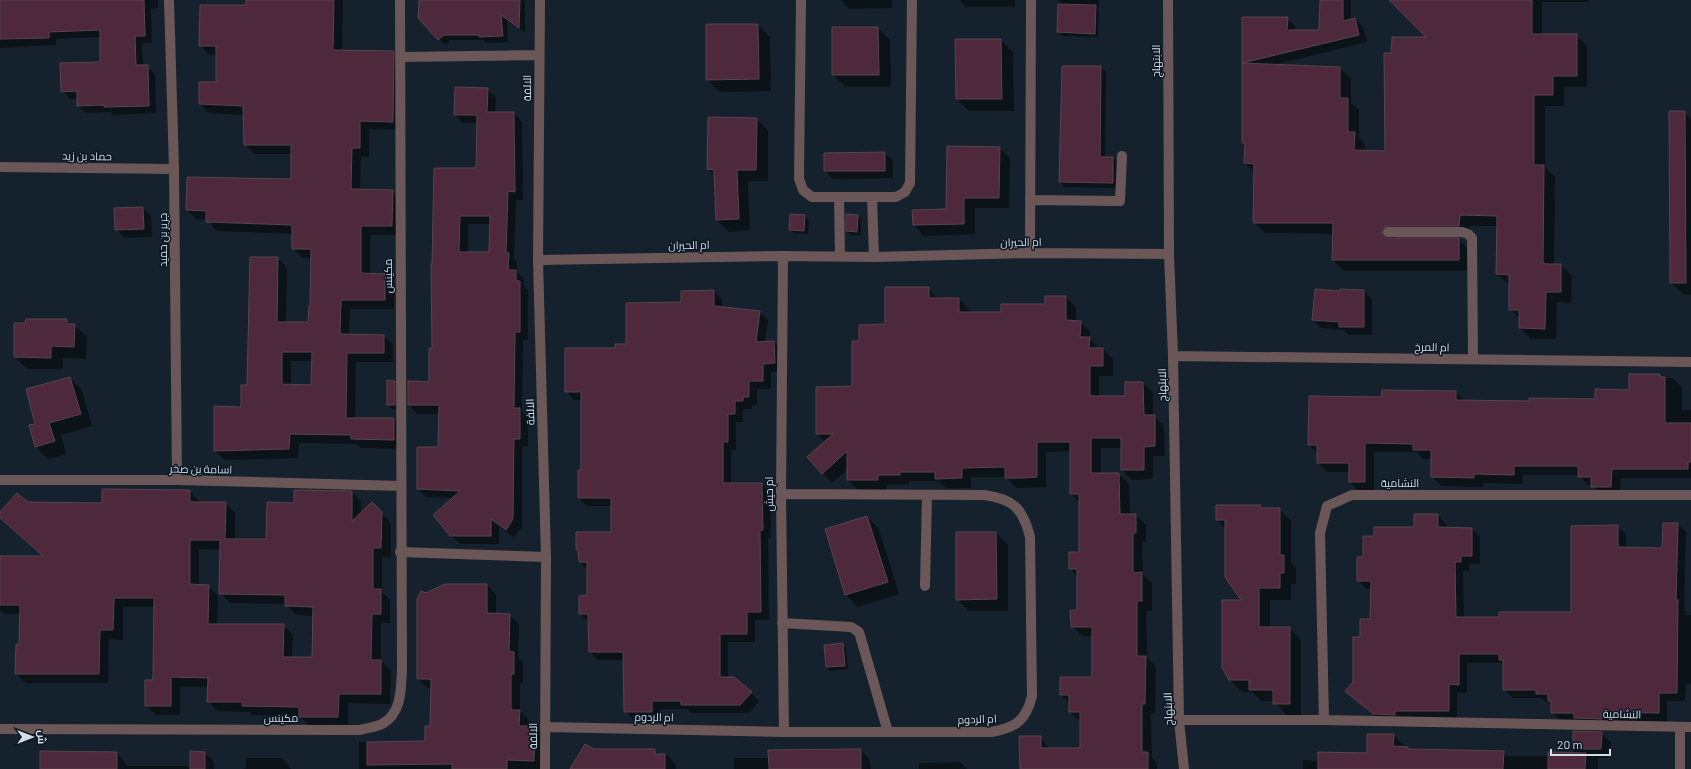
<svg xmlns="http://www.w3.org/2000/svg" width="1691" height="769" viewBox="0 0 1691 769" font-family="Barlow,Cairo,sans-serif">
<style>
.shadow{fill:#0007;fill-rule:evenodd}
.building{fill:#4e283b;stroke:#58454d;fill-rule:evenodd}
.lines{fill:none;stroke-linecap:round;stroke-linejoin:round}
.minor{stroke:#6c5758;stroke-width:10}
.labels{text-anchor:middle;stroke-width:3;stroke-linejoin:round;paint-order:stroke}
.street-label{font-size:11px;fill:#d4dde5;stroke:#0c1824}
</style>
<rect width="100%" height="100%" fill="#15222e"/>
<!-- shadow -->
<path class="shadow" d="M0,0h158v8l-7,1 1,34h-10l1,23h4l8,8 1,39 -43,2 -2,-3 -25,1 -8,-7v-7h-8l-8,-8 39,-28v-26l-45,2v6l-56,3z
M247,0h96l-1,51 51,1 10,10 -1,68 -33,-1v28h-8l-1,33 32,1 10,9 -1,35h-31v40h15l9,9v25h-44l-1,26 35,1 9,9v17h-37l-1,57h39l9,10v20l-42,-1 -4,-4 -58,-1 -1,15 -73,2 -10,-9 27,-43 36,-150 9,10 -1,55h23l3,-65h-10l-9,-10v-14l-76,-3 -10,-11 -11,-1 -9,-9 105,-30v-26h-38l-9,-10 -1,-29 -35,-2 -9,-9v-21h17v-28h-7l-10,-9 47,-40zM291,361h22l-1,25 -21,-1z
M431,0h94v33l-18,-13 1,22 -22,1 -3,-3h-33l-5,5 -26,-28z
M841,0h51v8l-43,1z
M959,0h56v7h-49z
M1059,0h40l-1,37 -36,-1 -4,-4z
M1321,0h30v20l4,-1 8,8 4,15 -94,23 67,3 11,11v24l8,7v28l6,6v7l21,1 6,-98 36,-16 -38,-38h199l-1,2h-46v33h34l11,11v41h-23v19h-19v61l10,10 -1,88h7l11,11 -1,27 -14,-1 -1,37h-25l-11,-11v-9l-10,-10v-24l-13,-11 1,-48h-28v10h-71l-5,4h65l11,11 -1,20h-125l-11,-11 1,-26 -69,-1 -11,-11 1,-49 -10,-10 1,-17 -3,-3 2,-79 -2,-2 44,-44 8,8v5l25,1z
M758,25l12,12 1,54 -51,1 -13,-13z
M833,28h45l12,12 1,47h-45l-13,-12z
M956,40h45l12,12 1,59h-45l-12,-12z
M1101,67l5,5 -1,86h8l5,5v25l-53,-1 -5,-5z
M487,89l9,8 -1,16h19l8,9 1,78h-7l-2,60 3,2v10l7,7v7l4,4v50h-5l-1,73 6,5v29h-6v80l-8,10 -15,-10v17h-39l-9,-9 3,-37 -28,-1 -8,-8 21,-41 1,-34h-23l-8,-9 21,-22 3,-33v-85l44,-95 1,-47h-15l-8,-8zM468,224h23l-1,29h-22z
M1684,112l7,7v176h-7l-13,-12z
M757,119l11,12v50h-20l2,49 -21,2 -12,-12 -1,-44 -8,-7z
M999,148l11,10 -1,50h-34v26l-51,2 -10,-11 -1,-14 34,-1z
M885,153l8,8v17l-60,1 -8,-8v-17z
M143,208l8,8 1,21 -27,1 -9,-9z
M791,215l14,1 4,4 -1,14 -14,-1 -4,-4z
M858,216l3,3v16h-10l-4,-4z
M928,288l10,11h21l10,10v4h33l44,-8 20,-8 10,10v15h5l9,10v7l9,10h4l10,10v17h-14v21h27l17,-14 10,10v23l11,10 1,30h-12v23l-21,1 -10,-10v-22h-21v26h18l10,10 1,31h6l10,10v17h-4l1,33 9,8v28h-6l1,46 9,10 -1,46h-4l1,45 5,5v6h-136l19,-32 10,12h31v-27l-11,-10v-8l-9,-9 31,-17 1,-42h-11l-10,-10 6,-15v-34l-8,-8v-16h10v-50l-9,-9v-43l-25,1v35l-30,1 -10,-11h-35v11h-25l-8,-7h-29v3l-22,1v5h-29l-10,-10v-11l-16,14 -10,-10 3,-31 -8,-8 36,-47 7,-45 26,-17z
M714,291l8,9v7l37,5 9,8 -3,22h9l8,8 1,21 -12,1v17h-14v16h-5v4h-9v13h-7v28h-5v34h31l8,9 1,45h-3l1,82h-14v22h-27v36l23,15 8,8 -10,12h-58l-4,-4h-27v11h-26l-9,-9 -1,-51h-26l-8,-8 -1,-30 -9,-8 8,-18v-26l-8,-8v-10l-3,-2 35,-17v-27h-25l-8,-8 3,-27v-71h-8l-8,-9 50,-42 11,-4 55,-42z
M1364,291l8,8v36h-23l-5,-5 -23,-2 -8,-8 28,-28z
M66,320l5,5h3l13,12 -1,22 -23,-1v11h-36l-12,-12z
M1659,375l4,3h10l9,10v22h9v68h-70l-1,18h-18l-10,-11h-4l-9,-10h-56v9l-40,-1v4l-42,-1 -9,-10v-17h-9l-6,-7h-43v39h-15l-9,-9v-10h-23l-9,-10v-8l-9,-9 73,-47 74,-6 9,9 65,1 66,-2 34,-9z
M70,378l12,12 10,36 -31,9 5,19 -18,5 -12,-12v-23z
M388,381l6,1 4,4v23h-6l-4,-4z
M190,491l10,12h25l10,10v27h32l28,-36 57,-12 9,10v11l10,-10 20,20v35l-9,-1v35l8,8v23h-9v38l10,10 -1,33 -42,-1v24l-38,-1 -11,-10 -47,-1 -3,-3 -31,-1 -10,-9v-15h-28v28h-24l-10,-10 8,-24 1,-74h-32v33l-14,-1 -1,44h-82l-10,-9 4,-29 1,-31h-17l-4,-4v-53h44l-36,-32 -8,-8v-3l28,-11 75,1zM199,549l22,1 -1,43 10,10 56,1 10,11 18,1 -1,42h-21l1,-23 -10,-10h-66l1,-29 -10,-10h-9z
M1217,506h44l3,3h15l12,12v42l5,5v16h-5v16h-21v28h19l12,12v76l-15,-1 -12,-14h-12l-10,-9h-10l-12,-12 13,-79 -17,-72 -9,-9z
M1438,515l8,9v4l26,1 8,8v27h-11v7h-6l1,47h36l72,-5 21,-88 24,1 9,8v14l37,1 14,-25 9,8 -2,76 2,7h5v69h-5l-1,17h-18v20h-106l-9,-9 -1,-10h-5l-4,-4h-29l-9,-9 -1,-26h-36v30h-10v26l-75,4 -36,-32 8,-9 7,-44 10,-18v-31h-5l-8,-9 6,-22 11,-21 40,-9z
M867,517l12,12 20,65 -41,13 -12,-12z
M996,533l12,12v66h-39l-12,-12z
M487,585l9,10v20h13l10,9 -1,33 5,5v21h-3v28l9,9v7h6l9,10v32h-185v-27h67l5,-15v-39h-4l-9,-10 8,-84z
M842,644l4,4 2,21 -18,2 -4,-4z
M1574,732l27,1 10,9 -1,16h-12v11h-295v-9l16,1 49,-7 25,-19 10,9v3l5,1 3,2 92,2 4,4h42l25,-2z
M594,750h60l5,5h8l9,10v4h-105z
M861,750l9,10 1,9h-137v-11h36z
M117,753l9,10v3h65l14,-13 9,9v7h-173z
M246,758h36l9,11h-49l4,-1z
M960,762l7,7h-48v-6z"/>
<!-- building -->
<path class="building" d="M0,0h144l1,36h-10l1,29h12l1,41 -45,1v-2l-27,1v-15l-16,1 -1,-29 40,-1v-32l-51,2v6l-49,1z
M246,0h88l-1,50 61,1 -1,71 -33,-1v27h-8l-1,41 42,1 -1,36h-31v47l24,1v26h-44l-1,34 44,1v18h-37l-1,65h48v22l-43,-1v-4l-61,-1 -1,15 -75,2v-45l27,1v-22h6l3,-128h28l-1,65h31l1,-16h1l1,-57h-19v-24l-86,-3v-11l-20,-1 1,-33 104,2v-34h-47l-1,-39 -44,-2v-22h17v-36h-17l1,-41h46zM282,352h30l-1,33 -29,-1z
M419,0h101l-1,28 -18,-13 2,21 -24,1v-2h-35l-6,5 -20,-22z
M1320,0h23v21l12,-3 4,17 -117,28v-46h46l-1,13h32z
M1389,0h143v34h45v42h-24v19h-19v70h10l-1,97 2,2h16v28h-15l-1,37 -26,-1v-18h-10v-35l-13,-1 1,-58 -37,-1 -1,11h-71l-6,3 1,7 5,2h71v22h-127l1,-37h-80l1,-59 -10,-1 1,-20h-3v-80l98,4v31h8v34h7l-1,18 31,1 -1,-98h7l1,-16h34z
M1058,4l38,1 -1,29 -38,-2z
M706,24h52l1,55 -53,1z
M832,27h46l1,48h-47z
M955,39h46l1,60h-46z
M1062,66h39l-1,91h13v26l-54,-1z
M455,87l33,1 -1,24h27l1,80 -7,-1 -2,62h3l-1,17h8v11h4v51h-5l-1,76h6v31h-6l-1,80 -7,11 -15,-11v17h-41l-17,-21 27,-24 -43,-2v-42h21l1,-42h-31v-24l21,1v-34l3,1 -1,-85h1l2,-96h42l1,-53h-23zM460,216h30l-1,36h-30z
M1669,111h16l1,172h-16z
M708,117l49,1 -1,52h-19l2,49 -23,1 -2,-50 -7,-1z
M947,146l53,1 -1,51h-35v26l-51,1 -1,-15 34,-1z
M885,152v19h-61v-18z
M143,207l1,22 -29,1 -1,-22z
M790,214l15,1 -1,16 -15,-1z
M846,214l12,1 -1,17 -11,-1z
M885,287h44v11h30v14h42v-8h44v-8h21v24l15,1 -1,16h10l-1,11h14v18h-13v30h35v-14h18l1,33h11v31l-11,1v23h-23v-32h-30v35h28l1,41h16v19h-3v40l9,-1v29h-5v55h9l-1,48h-3v48h6v17h-128l-1,-33h22v12h39v-36h-11v-17h-9v-18h31l1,-5v-45h-21l-1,-17h7v-41h-8v-17h10v-58h-9v-52h-33v35l-13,1h-19v-11l-43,1v10l-27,1v-7h-35v3h-22v5h-31v-29l-25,23 -15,-17 26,-23h-17v-47l36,-1v-45h7v-16l26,-1z
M1315,289l25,2v-2l24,1v37h-25v-5l-27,-2z
M714,290v16l46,5 -4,31 18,-1 1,22 -12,1v17h-14v16h-6v4h-8v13h-7v28h-5v41h39l1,47h-3l1,82h-14v22h-27v43h14l18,15 -12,13h-59v-4h-29v11h-28l-1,-60h-34l-1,-38h-9v-18l8,-1v-33h-8l-1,-12h-2v-18h35v-34h-33v-28h3v-78h-16v-44h50v-4h11v-41l55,-1v-11z
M26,319h41v5h8l-1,23 -23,-1v12l-37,-1v-34h11z
M1629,374h31v3h5v46h26v39h-3v7h-76l-1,18h-20v-10h-13v-11h-64v9l-40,-1v4l-43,-1v-27h-18v-6l-48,-1v39h-16v-19h-32v-18h-9l1,-49 72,1 1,-7 74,1v9l73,1v-3l66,1v-10l34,1z
M70,377l11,37 -32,9 6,18 -20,6 -6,-22 6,-1 -9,-35z
M387,380l8,1v24h-8z
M102,489l88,1v12h36l-1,37h41l1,-37 27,1v-13l58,1v30l20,-19 10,10 -1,36h-8v41h8v25h-9l-1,46h10v34h-42l-1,23h-39v-10l-57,-1v-4h-35l1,-24 -37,-1v29h-26v-26h8l1,-82h-40l-1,32h-13l-1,44h-84l1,-30h3l1,-39h-20v-49h43l-43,-38v-6l17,-19 11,9 74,1zM190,540h30l-1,54 66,1v11l28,1 -1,50h-29l1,-33h-76l1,-39 -19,-1z
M1216,505h45v3h19v47h4v18h-4v15h-21v39h31v77h-17v-14h-24v-10h-20l-7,-12v-68h19l-16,-23v-57h-9z
M1414,514h24v13l34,1v28h-11v6h-6l1,55h43v-5h72v-86l47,-1v22l44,1 1,-25h15l-2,77h2l-1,93h-18v20l-57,-1v7l-28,-1v-5h-23v-12h-3v-7h-12v-4h-33v-30h-4v-6h-40v31l-10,-1v27h-54v4l-22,-1 -28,-23 8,-9v-45h7v-18h10l1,-38h-14v-24h6v-21h11v-9h40z
M867,516l21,66 -43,13 -20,-66z
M956,532h40l1,67 -41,1z
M445,584h42v29l23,1 -1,37 5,1v22h-3v36h9l-1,16h16l-1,35 -27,-1v9h-55v-5l-85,1v-23l58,-1v-15h5l1,-47h-14v-80l4,-8 5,2z
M843,643l2,23 -19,1 -2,-22z
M1573,731l29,1 -1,17h-28z
M1367,734h27l-1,12 15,1v2l96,2 -1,18h-185v-17l49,1z
M585,744l9,5h61v5h10v15h-95z
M861,749v20h-92l-1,-19z
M40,751l77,1v17h-77z
M190,751l15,1v17h-15z
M1548,752l38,1 -1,16h-37z"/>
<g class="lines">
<!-- minor -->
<path class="minor" d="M169,0l5,169 3,311
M540,0l-2,260 8,297 -1,212
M801,0l-2,179 4,11 9,7h84l9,-5 5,-9 2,-183
M1168,0l1,254 4,102 6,364 5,49
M400,57l139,-2
M0,167l174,2
M839,197l1,59
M872,197l2,60
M1030,200l90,1 2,-45
M1388,232h74l6,2 4,4 1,121
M1030,253l1,-253
M783,256l-2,238 3,238
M538,260l245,-4 91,1 156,-4 139,1
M1173,356l518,6
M0,480h177l224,6
M400,552l146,5
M925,586l2,-91
M782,623l69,4 8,5 29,100
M1179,720h145l367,7
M1324,720l-4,-187 7,-27 25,-11h339
M545,727l239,5h207c24,-4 35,-11 41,-36l-2,-159c-7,-28 -16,-38 -46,-42l-203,-1
M0,729l360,1c7,-2 16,-3 22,-6 20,-11 19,-35 20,-55l-2,-669
M1680,769v-42"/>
</g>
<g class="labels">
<!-- street labels -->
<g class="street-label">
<text transform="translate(1156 61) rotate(-90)" y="4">الابتهاج</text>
<text transform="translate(527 88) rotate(-90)" y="4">الالفة</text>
<text transform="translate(87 156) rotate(1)" y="4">حماد بن زيد</text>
<text transform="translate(163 240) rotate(-90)" y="4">جرير بن حميد</text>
<text transform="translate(1021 242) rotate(-1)" y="4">ام الحيران</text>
<text transform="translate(689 245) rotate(-1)" y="4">ام الحيران</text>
<text transform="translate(388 276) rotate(-90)" y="4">مكينس</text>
<text transform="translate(1432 347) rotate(1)" y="4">ام المرخ</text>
<text transform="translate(1162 385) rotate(-91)" y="4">الابتهاج</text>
<text transform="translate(530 412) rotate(-92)" y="4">الالفة</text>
<text transform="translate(201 469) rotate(1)" y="4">اسامة بن صخر</text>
<text x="1400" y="487">النشامية</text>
<text transform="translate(769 494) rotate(-90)" y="4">ام حيش</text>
<text transform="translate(1168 709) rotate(-92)" y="4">الابتهاج</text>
<text transform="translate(1622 714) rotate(1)" y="4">النشامية</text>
<text transform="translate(654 717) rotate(1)" y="4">ام الردوم</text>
<text x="281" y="722">مكينس</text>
<text transform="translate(977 719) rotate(-2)" y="4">ام الردوم</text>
<text transform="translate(533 736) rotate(-90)" y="4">الالفة</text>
</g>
</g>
<!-- north arrow -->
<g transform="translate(32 737) rotate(90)" stroke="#0c1824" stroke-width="3" paint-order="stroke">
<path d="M0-3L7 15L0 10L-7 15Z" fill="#d4dde5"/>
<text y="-6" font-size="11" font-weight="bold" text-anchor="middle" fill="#d4dde5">ش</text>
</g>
<!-- scale -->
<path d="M1551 749v6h59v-6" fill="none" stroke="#d4dde5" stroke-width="2"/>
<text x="1557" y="749" font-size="12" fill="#d4dde5" stroke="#0c1824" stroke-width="3" paint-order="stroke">20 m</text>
</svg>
